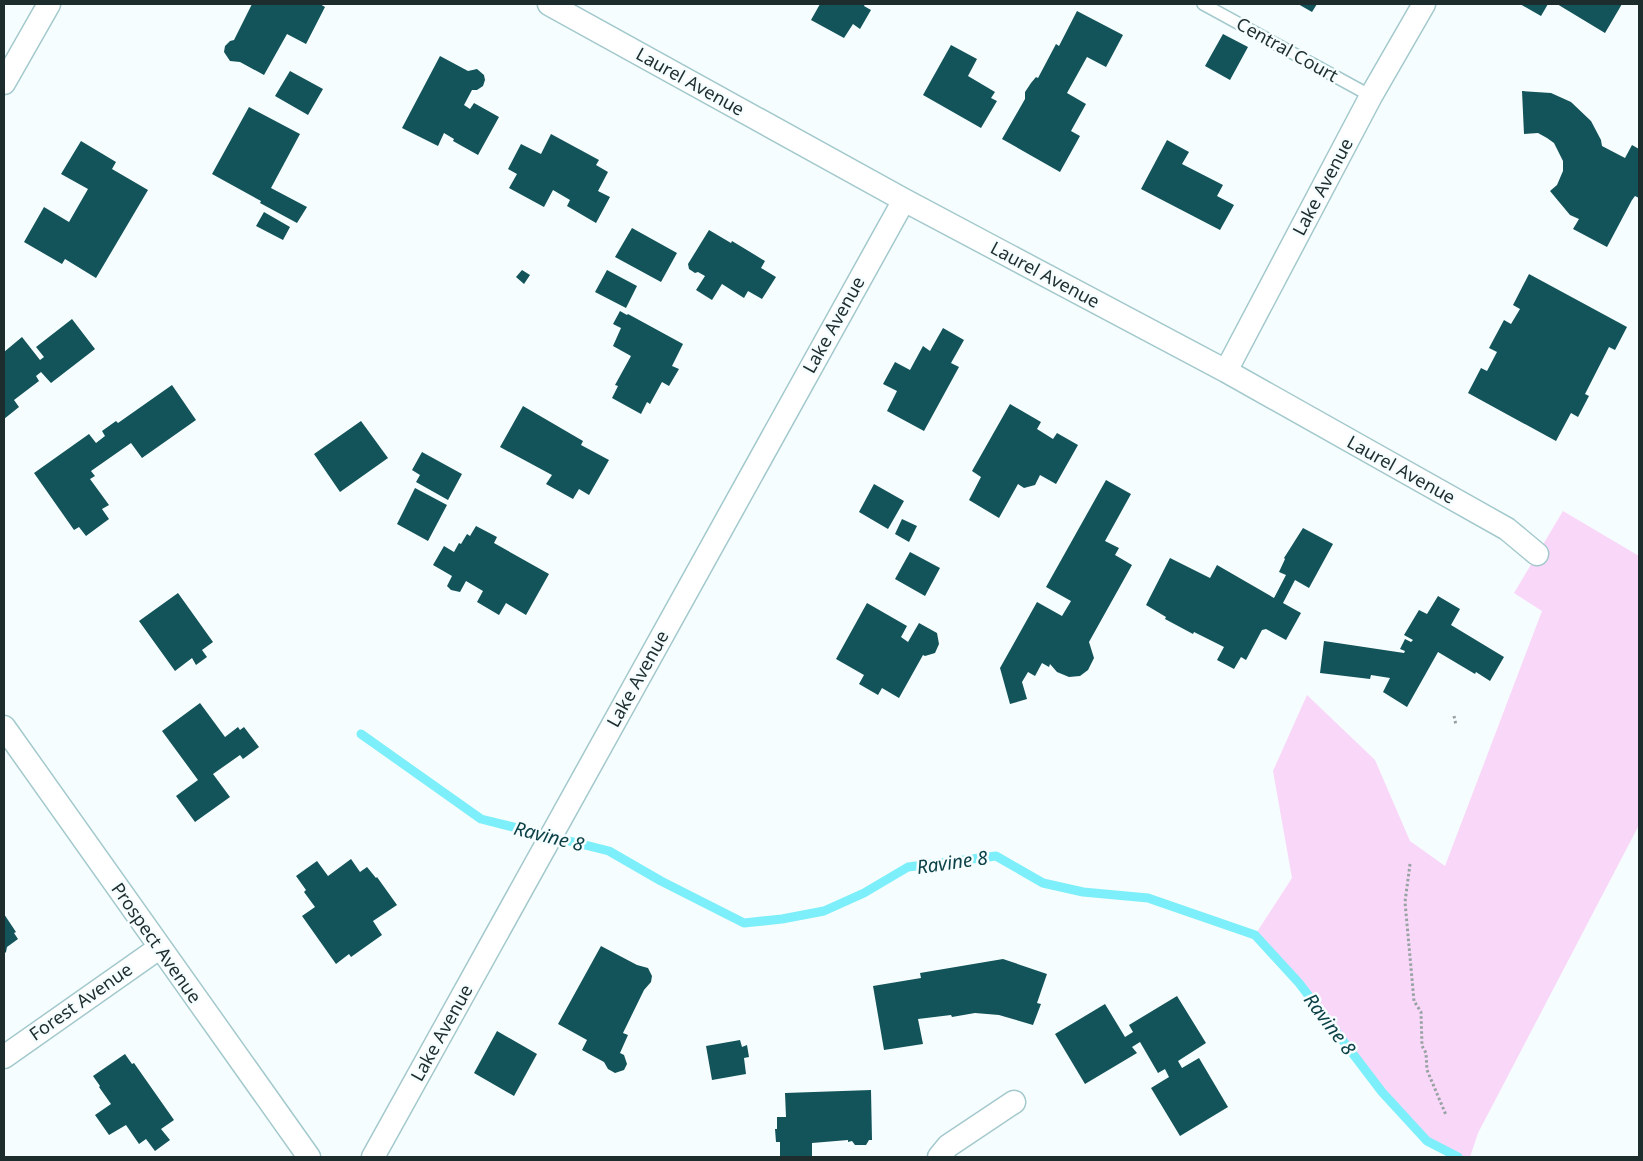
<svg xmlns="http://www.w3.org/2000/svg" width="1643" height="1161" viewBox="0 0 1643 1161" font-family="'Noto Sans',sans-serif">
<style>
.green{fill:#f9d7f8}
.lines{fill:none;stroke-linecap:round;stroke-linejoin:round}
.stream{stroke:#7deffa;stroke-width:9}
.building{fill:#12545a}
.lane-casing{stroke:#a3c9cd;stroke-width:14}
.street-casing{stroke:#a3c9cd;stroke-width:25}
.path{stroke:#97a2a3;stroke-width:3;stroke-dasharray:2.5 2.5;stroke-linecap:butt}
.lane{stroke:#fff;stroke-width:11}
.street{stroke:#fff;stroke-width:22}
.labels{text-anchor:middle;stroke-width:5;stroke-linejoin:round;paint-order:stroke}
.street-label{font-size:18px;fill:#1d2d2e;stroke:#f6fdfe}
.water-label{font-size:19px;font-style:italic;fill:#0c4247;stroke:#f6fdfe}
</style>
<rect width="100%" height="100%" fill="#f6fdfe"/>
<!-- green -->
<path class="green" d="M1563,511l76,45v269l-161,308 -8,24h-12l-31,-16 -45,-49 -83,-109 -44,-48 37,-57 -19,-107 34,-76 68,65 35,81 35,25 97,-255 -28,-18z"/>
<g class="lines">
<!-- stream -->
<path class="stream" d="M361,734l120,85 128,32 52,30 83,42 38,-4 42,-8 40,-18 44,-26 88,-11 47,27 40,9 65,6 107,37 44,48 83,109 45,49 31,16"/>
</g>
<!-- building -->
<path class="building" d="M252,4h68l5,3 -19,37 -19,-10 -23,41 -24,-13 -10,-1 -6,-9 1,-6 5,-5 4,-1z
M820,4h45l-1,2 7,4 -11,19 -7,-5 -9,14 -33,-18z
M1298,4h19l-5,8z
M1520,4h28l-7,12z
M1557,4h65l-17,29z
M1077,11l46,24 -17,32 -19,-10 -20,36 19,11 -15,27 9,5 -20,36 -58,-33 23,-40v-7l6,-9 5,-6 2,1 18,-34 3,2z
M1223,34l25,13 -18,33 -25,-14z
M951,45l26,14 -9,17 27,16 -4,6 6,3 -16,27 -58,-33z
M440,56l28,15 9,-2 7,6 1,5 -2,6 -6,4h-5l-8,15 6,4 4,-6 25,14 -21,38 -25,-14 1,-2 -10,-6 -6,13 -36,-18z
M290,71l33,18 -15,26 -33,-19z
M1522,91l29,2 20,9 20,19 10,19 1,6 23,12 7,-13 7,4v49l-4,-2 -3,4 -25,47 -34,-18 6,-10 -9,-4 -20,-24 7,-6 6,-14v-10l-9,-18 -7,-5 -9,-5 -14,1z
M249,107l51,27 -29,54 36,19 -10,16 -37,-20 1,-2 -49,-27z
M551,134l48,26 -3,5 12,7 -10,19 12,6 -14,26 -29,-17 3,-6 -17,-10 -9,17 -35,-19 8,-14 -9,-5 13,-25 20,10z
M1167,140l22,12 -7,12 41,21 -6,11 17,9 -14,25 -79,-41z
M81,141l35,21 -4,7 36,21 -52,88 -31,-19 -3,5 -38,-22 20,-35 25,15 19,-33 -27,-15z
M264,212l26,15 -7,13 -27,-14z
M632,228l45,25 -16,29 -46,-25z
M709,230l22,13 1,-2 33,20 -4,7 15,9 -14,22 -14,-8 -4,7 -22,-14 -10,16 -16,-10 9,-14 -7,-4 -3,1 -6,-4 -1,-5z
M522,270l8,5 -6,9 -8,-7z
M607,270l30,16 -11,22 -31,-16z
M1529,274l98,53 -12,23 -6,-3 -24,47 4,2 -11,21 -7,-4 -15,28 -88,-48 13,-25 6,3 10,-19 -8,-4 15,-28 7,4 9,-15 -7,-4z
M620,311l7,4 1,-1 55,30 -11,22 7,3 -10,17 -7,-4 -12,22 -3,-2 -6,12 -29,-16 6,-12 -3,-1 16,-29 -18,-10 8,-18 -8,-4z
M72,319l23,30 -44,34 -10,-11 -5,4 3,5 -25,19 5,7 -15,12v-67l18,-15 18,23 4,-3 -8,-10z
M943,328l21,12 -13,23 8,4 -35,64 -37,-20 10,-20 -14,-7 12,-22 15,8 13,-24 7,5z
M172,385l24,35 -54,38 -11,-15 -40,28 4,5 -5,3 19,26 -7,4 7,10 -23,17 -7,-9 -5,3 -40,-57 55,-39 7,9 9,-7 -3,-5 14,-10 2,2z
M1010,404l31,18 -4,7 16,10 4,-6 21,12 -22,39 -16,-9 -5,10 -11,3 -6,-4 -19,34 -30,-18 12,-23 -9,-6z
M523,406l60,35 -2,4 28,15 -20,35 -10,-6 -6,10 -27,-15 6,-9 -52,-28z
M361,421l27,37 -48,34 -26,-38z
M422,452l40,22 -14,26 -32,-18 4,-7 -8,-5z
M1106,480l25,14 -26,47 14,7 -4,7 17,10 -43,77 5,16 -6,12 -8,6 -11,1 -12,-5 -7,-8 -1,3 -7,-4 -7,13 -7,-4 -6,10 5,17 -17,5 -10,-36 37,-66 25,14 9,-15 -25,-14z
M874,484l30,17 -16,28 -29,-17z
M415,488l32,17 -19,36 -31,-17z
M902,519l15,7 -8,16 -14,-8z
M476,526l21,11 -3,6 55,31 -23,41 -20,-12 -7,12 -22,-13 6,-11 -17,-10 -6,11 -9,-2 -4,-4 5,-10 -19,-11 11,-19 10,6 5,-9 2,1 6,-10 3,2z
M1303,528l30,16 -24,44 -14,-8 -12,23 18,10 -15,27 -20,-11 -4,1 -16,30 -5,-3 -7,12 -17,-9 7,-13 -30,-15 -1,2 -28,-15 1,-2 -20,-12 24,-47 40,20 7,-13 57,33 12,-23 -7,-3 6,-13 -1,-1z
M910,552l30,16 -15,28 -30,-17z
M178,593l35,49 -11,8 5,7 -11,8 -4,-7 -17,13 -36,-50z
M1438,596l22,13 -9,16 53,32 -14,24 -14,-9 -1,2 -37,-22 -31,55 -24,-15 7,-14 -19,-3 -1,4 -50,-6 4,-32 80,12 1,-2 -5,-2 5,-10 6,3 2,-2 -9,-5 15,-25 8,4z
M867,603l40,23 -6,11 7,5 11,-19 18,10 2,11 -4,9 -10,3 -2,-1 -24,43 -17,-10 -4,7 -19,-11 5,-9 -28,-16z
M200,703l25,34 13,-10 2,3 4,-3 15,20 -16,12 -3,-4 -27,19 17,23 -35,25 -19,-26 22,-16 -36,-49z
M351,859l9,13 7,-5 9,11 1,-1 20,28 -24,16 9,14 -31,22 -2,-3 -13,10 -34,-48 13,-9 -11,-15 2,-2 -10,-14 21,-15 11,15z
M4,914l12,18 -2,1 4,6 -11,8 -1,5 -2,2z
M601,946l36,19 11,3 4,8 -1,6 -7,8 -21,43 5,2 -8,18 4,2 3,9 -3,6 -9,3 -7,-4 -4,-7 -22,-12 5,-10 -29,-16z
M1003,959l44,15 -10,29 4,1 -8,21 -34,-10 -24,-2 -23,4 -1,-2 -33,4 5,25 -39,6 -11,-64 48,-8 -1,-5z
M1177,996l29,47 -28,18 4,7 17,-10 29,49 -48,29 -29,-48 18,-11 -4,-8 -7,4 -18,-31 -8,5 5,6 -52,31 -30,-50 50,-30 20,33 8,-5 -4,-7z
M497,1031l40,23 -23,42 -40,-23z
M740,1040l2,7 5,-2 2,12 -5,1 2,16 -34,6 -6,-34z
M125,1054l7,10 2,-1 40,57 -13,9 9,11 -15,11 -9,-12 -7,5 -13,-19 -17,10 -14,-20 16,-11 -12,-17 1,-1 -7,-10z
M871,1090l1,50h-3l-3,5h-11l-3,-4 -4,1v-2l-36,3v14h-32v-15h-4l-1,-13h2v-12h9l-1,-24z"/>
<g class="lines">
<defs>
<path id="lane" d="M1203,4l168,92"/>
<path id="street" d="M549,4l355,196 322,171 281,158 30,25
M4,83l45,-79
M1226,371l145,-275 53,-92
M4,727l305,430
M4,1057l155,-109
M373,1157l531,-957
M939,1157l9,-11 66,-44"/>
</defs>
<!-- lane casing -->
<use href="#lane" class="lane-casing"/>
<!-- street casing -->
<use href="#street" class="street-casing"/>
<!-- path -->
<path class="path" d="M1454,716l2,9
M1410,864l-5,38 9,99 7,11 1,34 4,7 1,17 19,45"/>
<!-- lane -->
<use href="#lane" class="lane"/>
<!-- street -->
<use href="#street" class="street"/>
</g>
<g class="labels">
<!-- street labels -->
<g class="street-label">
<text transform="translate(1287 50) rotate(29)" y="6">Central Court</text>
<text transform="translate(690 82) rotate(29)" y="6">Laurel Avenue</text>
<text transform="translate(1323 187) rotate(-62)" y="6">Lake Avenue</text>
<text transform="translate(1045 275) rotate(28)" y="6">Laurel Avenue</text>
<text transform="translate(834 325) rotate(-61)" y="6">Lake Avenue</text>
<text transform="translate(1401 470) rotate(29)" y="6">Laurel Avenue</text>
<text transform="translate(638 679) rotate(-61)" y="6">Lake Avenue</text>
<text transform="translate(156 943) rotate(55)" y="6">Prospect Avenue</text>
<text transform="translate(81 1002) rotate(-35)" y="6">Forest Avenue</text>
<text transform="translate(442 1033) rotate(-61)" y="6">Lake Avenue</text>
</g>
<!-- water labels -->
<g class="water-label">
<text transform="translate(549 836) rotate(14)" y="7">Ravine 8</text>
<text transform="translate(952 862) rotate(-8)" y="7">Ravine 8</text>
<text transform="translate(1330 1024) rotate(53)" y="7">Ravine 8</text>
</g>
</g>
<!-- border -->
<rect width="1643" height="1161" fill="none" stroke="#1d2d2e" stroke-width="10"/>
</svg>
